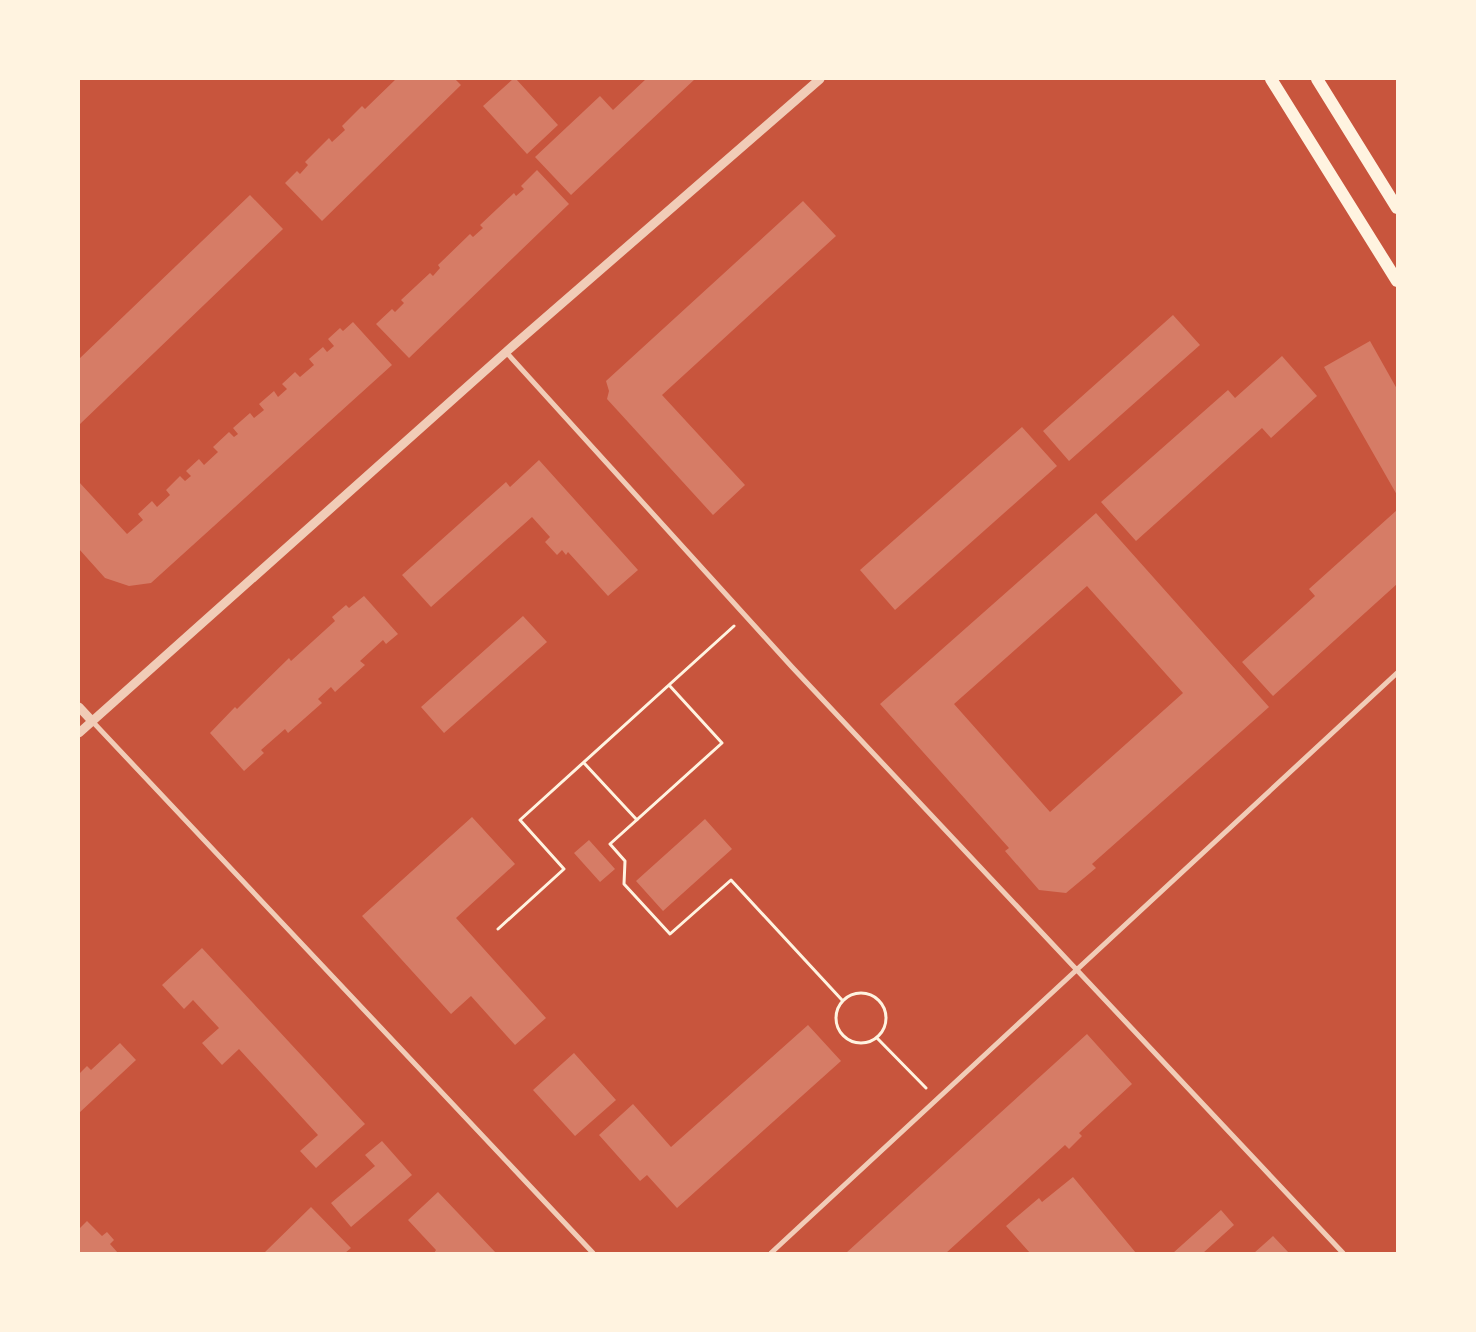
<svg xmlns="http://www.w3.org/2000/svg" width="1476" height="1332" viewBox="0 0 1476 1332" font-family="'PT Sans Narrow',sans-serif">
<style>
.building{fill:#d67c66;fill-rule:evenodd}
.lines{fill:none;stroke-linecap:round;stroke-linejoin:round}
.path{stroke:#fff3e0;stroke-width:3}
.minor{stroke:#f1ccb7;stroke-width:5}
.tertiary{stroke:#f1ccb7;stroke-width:9}
.primary{stroke:#fff3e0;stroke-width:12}
</style>
<rect width="100%" height="100%" fill="#c8553d"/>
<!-- building -->
<path class="building" d="M396,79h59l6,6 -139,136 -37,-38 12,-12 3,3 8,-9 -3,-3 24,-24 3,4 13,-12 -3,-4 20,-20 3,3z
M513,79h3l42,46 -31,29 -44,-48z
M646,79h49l-124,116 -36,-38 65,-61 13,14z
M537,170l32,34 -160,154 -33,-34 16,-15 3,3 9,-9 -3,-3 29,-27 3,3 7,-8 -2,-3 32,-31 3,3 10,-9 -3,-3 34,-32 2,3 8,-7 -3,-3z
M250,195l33,34 -204,196v-66z
M803,201l33,35 -174,159 83,90 -32,30 -106,-116 2,-8 -3,-10z
M1173,315l27,30 -131,116 -26,-30z
M353,322l39,43 -241,218 -22,3 -24,-8 -26,-29v-67l48,52 16,-14 -5,-6 14,-13 5,6 13,-12 -4,-5 14,-14 5,5 6,-5 -5,-5 13,-12 5,6 14,-13 -5,-5 16,-15 5,5 4,-3 -5,-6 17,-15 4,5 10,-8 -5,-6 15,-13 4,6 9,-8 -5,-5 13,-12 5,5 14,-12 -5,-6 14,-12 4,5 7,-6 -6,-7 12,-11 3,3z
M1370,341l27,48v106l-73,-128z
M1282,356l35,40 -46,42 -9,-10 -126,113 -35,-39 127,-112 7,8z
M1022,427l35,39 -162,144 -35,-40z
M539,460l99,110 -30,26 -40,-44 -2,3 -4,-5 -5,5 -12,-13 5,-5 -18,-20 -101,90 -29,-32 104,-93 4,5z
M1397,510v74l-124,112 -31,-34 73,-66 -6,-7z
M1096,513l173,194 -177,157 4,4 -30,25 -27,-3 -34,-39 4,-3 -129,-144zM1087,586l96,107 -133,119 -96,-108z
M364,596l34,38 -12,10 -3,-4 -23,21 5,4 -30,27 -4,-5 -13,12 4,4 -34,30 -3,-4 -24,21 3,3 -20,18 -34,-38 25,-26 2,2 52,-51 2,3 44,-40 -3,-4 14,-12 3,3z
M523,616l24,26 -103,91 -23,-26z
M472,817l43,47 -59,54 90,100 -31,27 -44,-49 -20,18 -89,-98z
M705,819l27,30 -69,62 -27,-30z
M589,840l26,29 -15,13 -26,-29z
M202,948l163,176 -49,44 -16,-17 18,-16 -79,-86 -17,16 -20,-22 17,-15 -26,-28 -9,9 -22,-24z
M808,1025l33,36 -164,147 -30,-33 -7,6 -41,-46 34,-31 38,43z
M1087,1034l45,50 -53,49 3,3 -13,13 -4,-4 -119,108h-100z
M120,1043l16,17 -57,53v-39l8,-8 4,4z
M574,1053l42,47 -41,36 -42,-46z
M382,1141l30,34 -61,52 -20,-24 44,-37 -10,-11z
M1073,1177l63,76h-106l-24,-27 33,-28 3,4z
M438,1192l58,61h-62l2,-3 -28,-30z
M311,1207l40,41 -6,5h-81z
M1221,1210l13,15 -31,28h-30z
M87,1221l15,15 5,-4 7,8 -4,4 8,9h-39v-24z
M1273,1236l16,17h-35z"/>
<g class="lines">
<!-- path -->
<path class="path" d="M669,685l53,58 -112,101 15,17 -1,23 46,50 61,-54 111,120
M584,763l53,57
M498,929l66,-60 -44,-49 214,-194
M836 1018a25 25 0 1 1 50 0a25 25 0 1 1-50 0Z
M877,1038l49,50"/>
<!-- minor -->
<path class="minor" d="M506,352l286,315 551,586
M92,721l501,532
M771,1253l626,-580"/>
<!-- tertiary -->
<path class="tertiary" d="M79,707l13,14
M79,733l427,-381 314,-273"/>
<!-- primary -->
<path class="primary" d="M1271,79l126,202
M1317,79l80,129"/>
</g>
<!-- border -->
<rect width="1476" height="1332" fill="none" stroke="#fff3e0" stroke-width="160"/>
</svg>
